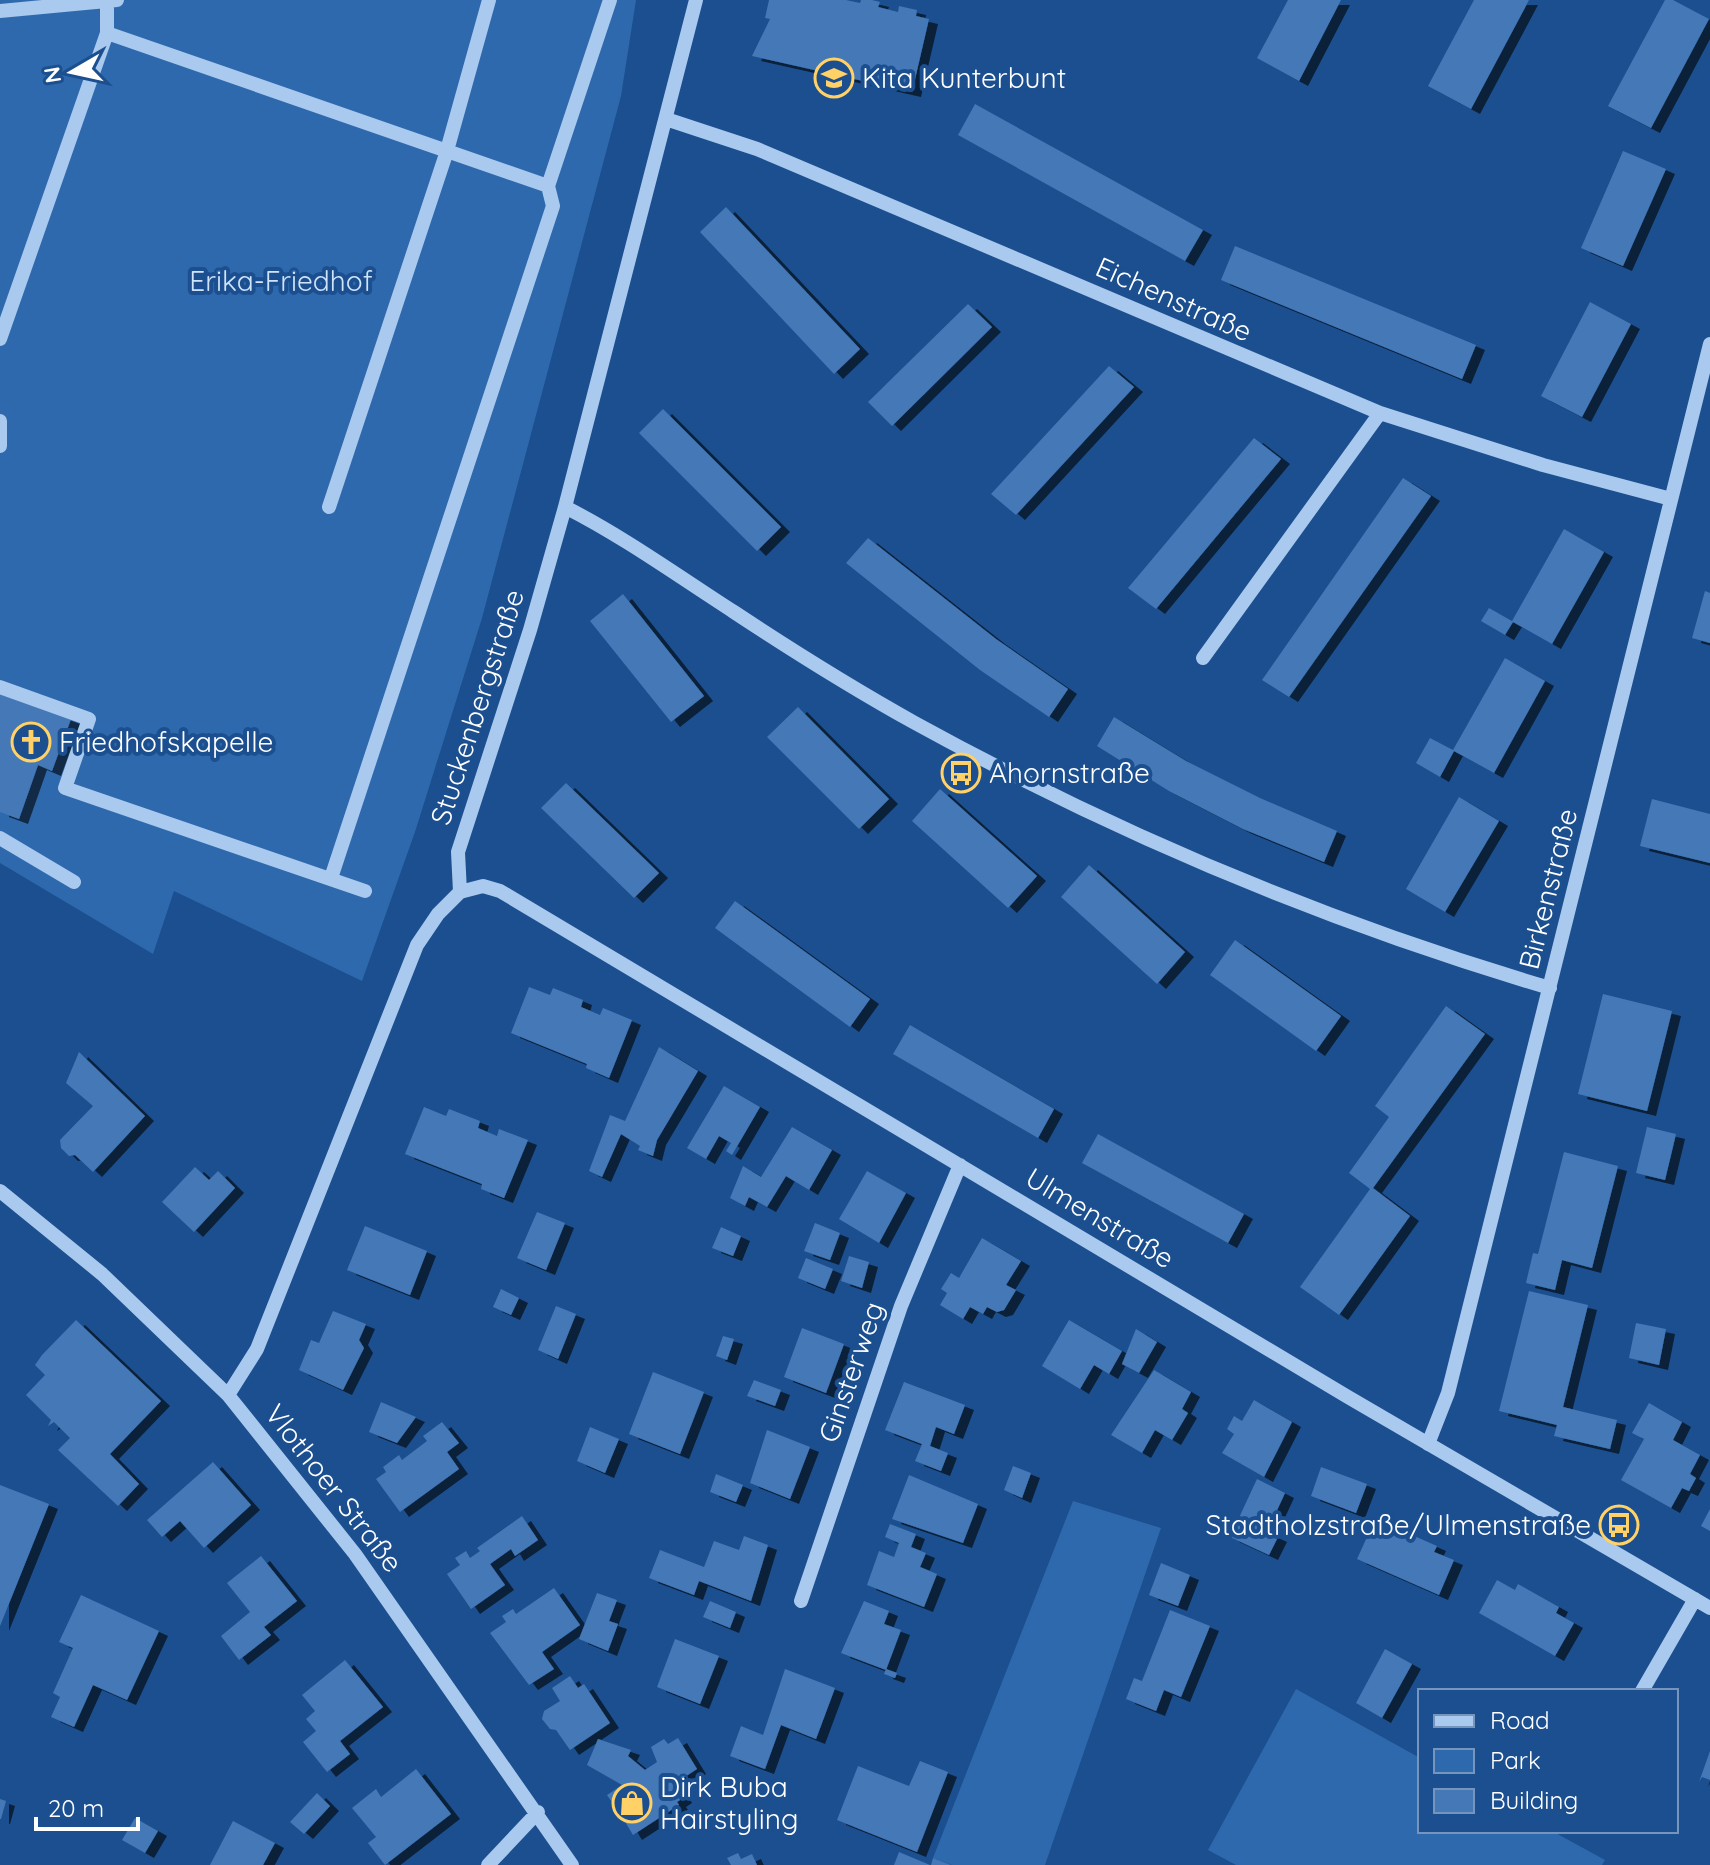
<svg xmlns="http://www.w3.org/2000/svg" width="1710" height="1865" viewBox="0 0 1710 1865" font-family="Quicksand,sans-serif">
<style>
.green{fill:#2e69ad}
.building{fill:#4478b7;filter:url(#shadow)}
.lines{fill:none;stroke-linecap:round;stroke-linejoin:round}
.minor{stroke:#a9c9ee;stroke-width:14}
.labels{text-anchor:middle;stroke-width:8;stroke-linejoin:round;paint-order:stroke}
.poi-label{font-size:28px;fill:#fff;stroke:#1b4f8f;text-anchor:start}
.park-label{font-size:28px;fill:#cfe3fa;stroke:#1b4f8f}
.street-label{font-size:28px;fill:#fff;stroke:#1b4f8f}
</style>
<defs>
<filter id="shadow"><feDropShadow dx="9" dy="5" stdDeviation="0" flood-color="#0009"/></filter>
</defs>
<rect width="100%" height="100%" fill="#1b4f8f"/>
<!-- green -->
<path class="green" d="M0,0h636l-15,96 -139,522 -67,214 -53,149 -188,-90 -21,63 -153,-91z
M1073,1501l88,27 -116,337h-93l-19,-7z
M1296,1689l124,69v73h132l53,29 -3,5h-366l-28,-15z"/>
<!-- building -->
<path class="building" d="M769,0h77l14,3 1,-3h11l8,2 -2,5 20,5 1,-6 18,4 -1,6 13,3 -17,73 -160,-36 18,-37 -5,-1z
M1288,0h53l-42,81 -42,-23z
M1474,0h55l-58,109 -43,-23z
M1665,0h8l36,19 -58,109 -43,-22z
M975,104l228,126 -18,31 -227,-126z
M1623,151l43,18 -43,97 -42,-18z
M726,207l134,142 -26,25 -134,-142z
M1235,246l241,99 -14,34 -241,-99z
M1590,302l41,22 -49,93 -41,-21z
M968,304l24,23 -100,99 -24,-24z
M1109,366l25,21 -118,128 -25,-21z
M663,409l118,118 -24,24 -118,-118z
M1254,438l27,21 -125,150 -28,-21z
M1403,478l28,18 -142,201 -27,-17z
M1564,529l40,23 -52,92 -39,-22 -8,13 -24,-14 8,-13 23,13z
M868,538l128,101 72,50 -19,28 -69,-47 -134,-107z
M1705,591l5,2v50l-18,-5z
M623,594l81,102 -33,26 -81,-101z
M1505,658l40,23 -51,92 -40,-22 -14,26 -24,-14 14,-25 23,12z
M0,693l71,26 -19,52 -14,-6 -19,54 -19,-7z
M798,707l91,92 -30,30 -92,-92z
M1114,717l72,44 74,37 77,33 -13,31 -81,-33 -74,-38 -72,-45z
M566,783l93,90 -25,25 -93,-90z
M940,789l97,87 -29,32 -96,-87z
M1459,797l40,24 -54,91 -39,-23z
M1652,799l58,15v49l-70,-17z
M1089,865l96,87 -28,32 -96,-87z
M735,901l135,98 -20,28 -135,-99z
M1235,940l106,76 -25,35 -106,-76z
M529,987l21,8 3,-7 30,12 -2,7 19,8 3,-7 29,12 -23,58 -23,-10 1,-4 -76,-31z
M1603,994l69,17 -25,100 -69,-17z
M1446,1006l39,28 -112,154 37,28 -71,99 -39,-28 70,-98 -21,-16 40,-56 -14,-11z
M910,1025l144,84 -16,29 -145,-84z
M659,1047l39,24 -41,69 -4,16 -15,-6 2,-4 -19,-12 -19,43 -13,-6 21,-56 15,6z
M79,1052l66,64 -52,56 -18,-17 -6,1 -8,-8 -1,-8 33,-34 -27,-23z
M724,1086l36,21 -28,48 -6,-4 5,-8 -12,-7 -13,23 -19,-11z
M424,1107l22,9 3,-7 31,12 -2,7 19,8 2,-7 29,11 -24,58 -23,-9 1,-5 -77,-30z
M792,1127l40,23 -23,40 -23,-14 -19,31 -18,-10 -4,9 -15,-8 13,-32 18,11z
M1647,1127l29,7 -11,46 -29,-7z
M1098,1134l146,80 -16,29 -146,-80z
M1564,1152l54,14 -26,102 -30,-8 -7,30 -29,-7 7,-30 5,1z
M195,1167l14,13 9,-9 17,17 -41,44 -32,-30z
M867,1171l39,22 -27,50 -40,-24z
M537,1212l28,11 -19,47 -29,-12z
M815,1223l25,10 -10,27 -26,-9z
M365,1226l62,25 -17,44 -63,-25z
M721,1227l20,9 -8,20 -21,-8z
M982,1238l39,23 -15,24 10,5 -12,20 -7,2 -10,-5 -4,7 -13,-7 -7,12 -23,-14 7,-12 -6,-4 10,-16 8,5z
M849,1256l20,6 -7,26 -21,-7z
M806,1258l27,11 -8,20 -27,-11z
M501,1289l18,9 -8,17 -18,-8z
M1529,1291l59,14 -25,102 54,13 -7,29 -56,-13 3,-11 -58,-14z
M556,1306l20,8 -18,45 -20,-9z
M333,1311l33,13 -7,16 5,8 -21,42 -44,-20 12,-30 8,3z
M76,1320l85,81 -51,53 29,30 -21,22 -60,-56 12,-12 -16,-16 -6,4 3,-6 -25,-25 19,-20 -10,-10 7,-10z
M1069,1320l53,31 -13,23 -15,-9 -14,24 -38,-23z
M1636,1323l30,6 -7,36 -30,-7z
M802,1328l42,16 -18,49 -42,-16z
M1136,1329l21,13 -18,31 -17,-9z
M723,1336l11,3 -7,21 -11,-4z
M1154,1370l37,22 -9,17 6,4 -16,27 -17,-10 -13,23 -31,-18z
M653,1372l51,20 -24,62 -51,-20z
M754,1380l27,10 -6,16 -28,-10z
M904,1382l61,23 -11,29 -18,-7 -6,19 18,7 -7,18 -26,-10 7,-17 -37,-14z
M1254,1400l38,22 -28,55 -42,-24 12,-19 -7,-5 7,-13 8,5z
M381,1402l35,15 -19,26 -28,-11z
M1649,1403l33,19 -9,18 27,15 -10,19 6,4 -7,13 -7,-3 -11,20 -50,-28 23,-41 -12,-6z
M442,1422l17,21 -12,9 12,17 -59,43 -24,-33 10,-7 -3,-5 16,-12 3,5 25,-19 -4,-5z
M590,1427l29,12 -14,34 -28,-12z
M767,1430l43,17 -20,52 -40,-16z
M213,1462l38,43 -47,43 -24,-27 -18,16 -15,-17z
M1013,1466l18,7 -9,25 -18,-8z
M1321,1467l46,17 -11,29 -45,-17z
M716,1474l27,11 -7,17 -26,-10z
M909,1475l69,29 -15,39 -71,-24z
M1257,1479l28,14 -18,39 11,5 -9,18 -39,-18z
M0,1485l49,19 -49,122z
M1710,1509v22l-9,-5z
M522,1516l16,24 -23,16 -4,-7 -21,15 15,21 -34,24 -24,-35 13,-9 -5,-7 11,-7 4,7 10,-7 -3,-3z
M890,1524l26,10 -5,13 15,6 -6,14 17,7 -13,33 -57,-22 12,-34 15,6 5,-14 -14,-6z
M1373,1524l19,9 2,-6 43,19 -3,6 20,8 -15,35 -82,-36z
M744,1536l24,9 -17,56 -52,-20 -5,14 -45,-17 11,-28 44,17 10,-26 25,9z
M261,1556l36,45 -33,26 7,8 -32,25 -18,-24 29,-24 -23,-29z
M1161,1563l29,12 -12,31 -29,-11z
M1497,1580l18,10 3,-6 41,23 -3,6 18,10 -19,33 -76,-43z
M554,1588l26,37 -38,27 12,17 -25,16 -39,-52 16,-11 -4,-6 11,-7 3,5z
M597,1593l20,7 -8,21 9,3 -10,27 -29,-12z
M81,1595l78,36 -32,69 -34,-15 -19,42 -23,-10 9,-20 -7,-4 20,-45 -14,-6z
M710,1601l26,11 -6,16 -27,-11z
M864,1601l25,10 -5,13 17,6 -15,40 -45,-17z
M1170,1610l40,16 -29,71 -17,-7 -8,21 -30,-12 8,-21 8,3z
M675,1639l44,17 -19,48 -43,-17z
M1385,1649l27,15 -30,54 -26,-15z
M345,1660l38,47 -43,34 10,13 -23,18 -24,-30 13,-11 -10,-12 9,-8 -13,-16z
M785,1669l50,19 -19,51 -35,-14 -16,44 -35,-13 11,-30 22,9z
M886,1669l11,4 -2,5 -11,-4z
M570,1676l8,12 6,-4 26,39 -40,27 -14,-20 -6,-1 -8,-10 2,-8 16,-10 -8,-13z
M678,1738l19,31 -23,15 9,14 -6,4 2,3 -46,30 -12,-20 4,-3 -3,-4 -4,3 -11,-16 15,-10 -35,-20 11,-26 33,11 -3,6 17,14 12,-8 -6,-15 13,-8 4,5z
M1710,1751v29l-8,-3 -3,5z
M920,1761l28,11 -31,80 -80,-32 21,-54 51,20z
M416,1769l35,45 -66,51 -17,-22 8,-6 -24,-29 24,-19 5,8z
M317,1793l13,13 -26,28 -14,-12z
M0,1799l6,2 -5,18h-1z
M135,1818l23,13 -13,22 -23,-13z
M233,1821l42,22 -12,22h-53z
M899,1852l31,13h-36z
M738,1853l3,6 11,-5 5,11h-26l-4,-7z
M933,1858l18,7h-20z"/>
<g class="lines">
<!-- minor -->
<path class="minor" d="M0,11l117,-11
M107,33l441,153
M666,119l91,30 623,264 163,52 128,34
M0,339l107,-306v-32
M0,421v25
M329,507l117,-353 43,-154
M565,507c59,30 113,69 169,105 59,39 120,77 181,111 202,111 414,200 635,265
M1203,658l177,-245
M0,687l89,32 -24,69 300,103
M0,838l74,44
M331,878l222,-672 -5,-20 62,-186
M460,892l23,-6 17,5 848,506 362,211
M0,1191l102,83 126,121 127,159 217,311
M228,1395l29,-46 160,-404 21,-31 22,-22 -2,-40 72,-222 35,-123 131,-507
M1428,1444l20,-51 262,-1049
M801,1601l100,-295 59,-141
M1642,1691l53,-92
M488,1865l50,-53"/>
</g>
<!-- icons -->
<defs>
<symbol id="school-ring" viewBox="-11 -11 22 22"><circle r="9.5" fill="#1b4f8f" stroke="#ffd166" stroke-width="1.5"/><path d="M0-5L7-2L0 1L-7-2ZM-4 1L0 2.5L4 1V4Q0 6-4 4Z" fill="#ffd166"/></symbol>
<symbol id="church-ring" viewBox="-11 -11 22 22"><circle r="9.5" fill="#1b4f8f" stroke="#ffd166" stroke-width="1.5"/><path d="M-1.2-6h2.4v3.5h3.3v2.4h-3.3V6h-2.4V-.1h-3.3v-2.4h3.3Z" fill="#ffd166"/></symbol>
<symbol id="bus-ring" viewBox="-11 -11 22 22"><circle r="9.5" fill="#1b4f8f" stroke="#ffd166" stroke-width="1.5"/><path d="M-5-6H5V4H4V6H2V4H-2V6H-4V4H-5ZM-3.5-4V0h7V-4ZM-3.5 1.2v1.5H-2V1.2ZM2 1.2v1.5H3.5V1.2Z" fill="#ffd166"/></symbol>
<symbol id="shop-ring" viewBox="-11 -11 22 22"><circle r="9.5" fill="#1b4f8f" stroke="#ffd166" stroke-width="1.5"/><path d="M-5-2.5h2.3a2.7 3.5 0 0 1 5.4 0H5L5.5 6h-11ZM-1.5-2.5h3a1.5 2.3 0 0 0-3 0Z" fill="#ffd166"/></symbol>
</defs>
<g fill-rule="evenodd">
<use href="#school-ring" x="812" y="56" width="44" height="44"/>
<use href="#church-ring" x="9" y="720" width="44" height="44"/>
<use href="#bus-ring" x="939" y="751" width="44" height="44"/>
<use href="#bus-ring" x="1597" y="1503" width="44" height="44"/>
<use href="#shop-ring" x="610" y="1781" width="44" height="44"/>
</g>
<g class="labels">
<!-- poi labels -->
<g class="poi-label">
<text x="862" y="88">Kita Kunterbunt</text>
<text x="59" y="752">Friedhofskapelle</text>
<text x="989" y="783">Ahornstraße</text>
<text x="1591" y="1535" text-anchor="end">Stadtholzstraße/Ulmenstraße</text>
<text x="660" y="1797">Dirk Buba<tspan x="660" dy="32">Hairstyling</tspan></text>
</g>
<!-- park labels -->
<g class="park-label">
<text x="281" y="291">Erika-Friedhof</text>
</g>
<!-- street labels -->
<g class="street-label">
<text transform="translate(1174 299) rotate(24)" y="10">Eichenstraße</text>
<text transform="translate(477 707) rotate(-72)" y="10">Stuckenbergstraße</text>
<text transform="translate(1548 889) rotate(-76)" y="10">Birkenstraße</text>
<text transform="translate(1100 1218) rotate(31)" y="10">Ulmenstraße</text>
<text transform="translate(851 1372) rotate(-71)" y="10">Ginsterweg</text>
<text transform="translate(334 1488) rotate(52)" y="10">Vlothoer Straße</text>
</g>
</g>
<!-- legend -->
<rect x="1418" y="1689" width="260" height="144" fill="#1b4f8f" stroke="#7695bc" stroke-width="2"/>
<rect x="1434" y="1715" width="40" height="12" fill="#a9c9ee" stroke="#7695bc" stroke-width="2"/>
<text x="1490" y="1729" font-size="24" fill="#ffffff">Road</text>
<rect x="1434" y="1749" width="40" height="24" fill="#2e69ad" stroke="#7695bc" stroke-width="2"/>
<text x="1490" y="1769" font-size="24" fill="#ffffff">Park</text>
<rect x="1434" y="1789" width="40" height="24" fill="#4478b7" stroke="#7695bc" stroke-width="2"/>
<text x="1490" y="1809" font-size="24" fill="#ffffff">Building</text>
<!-- north arrow -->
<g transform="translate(72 72) rotate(261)" stroke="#1b4f8f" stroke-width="6" paint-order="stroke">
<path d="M0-6L14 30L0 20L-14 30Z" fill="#ffffff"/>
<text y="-12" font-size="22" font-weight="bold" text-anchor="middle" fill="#ffffff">N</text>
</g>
<!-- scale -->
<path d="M36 1817v12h102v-12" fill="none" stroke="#ffffff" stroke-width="4"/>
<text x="48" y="1817" font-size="24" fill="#ffffff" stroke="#1b4f8f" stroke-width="6" paint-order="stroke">20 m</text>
</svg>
